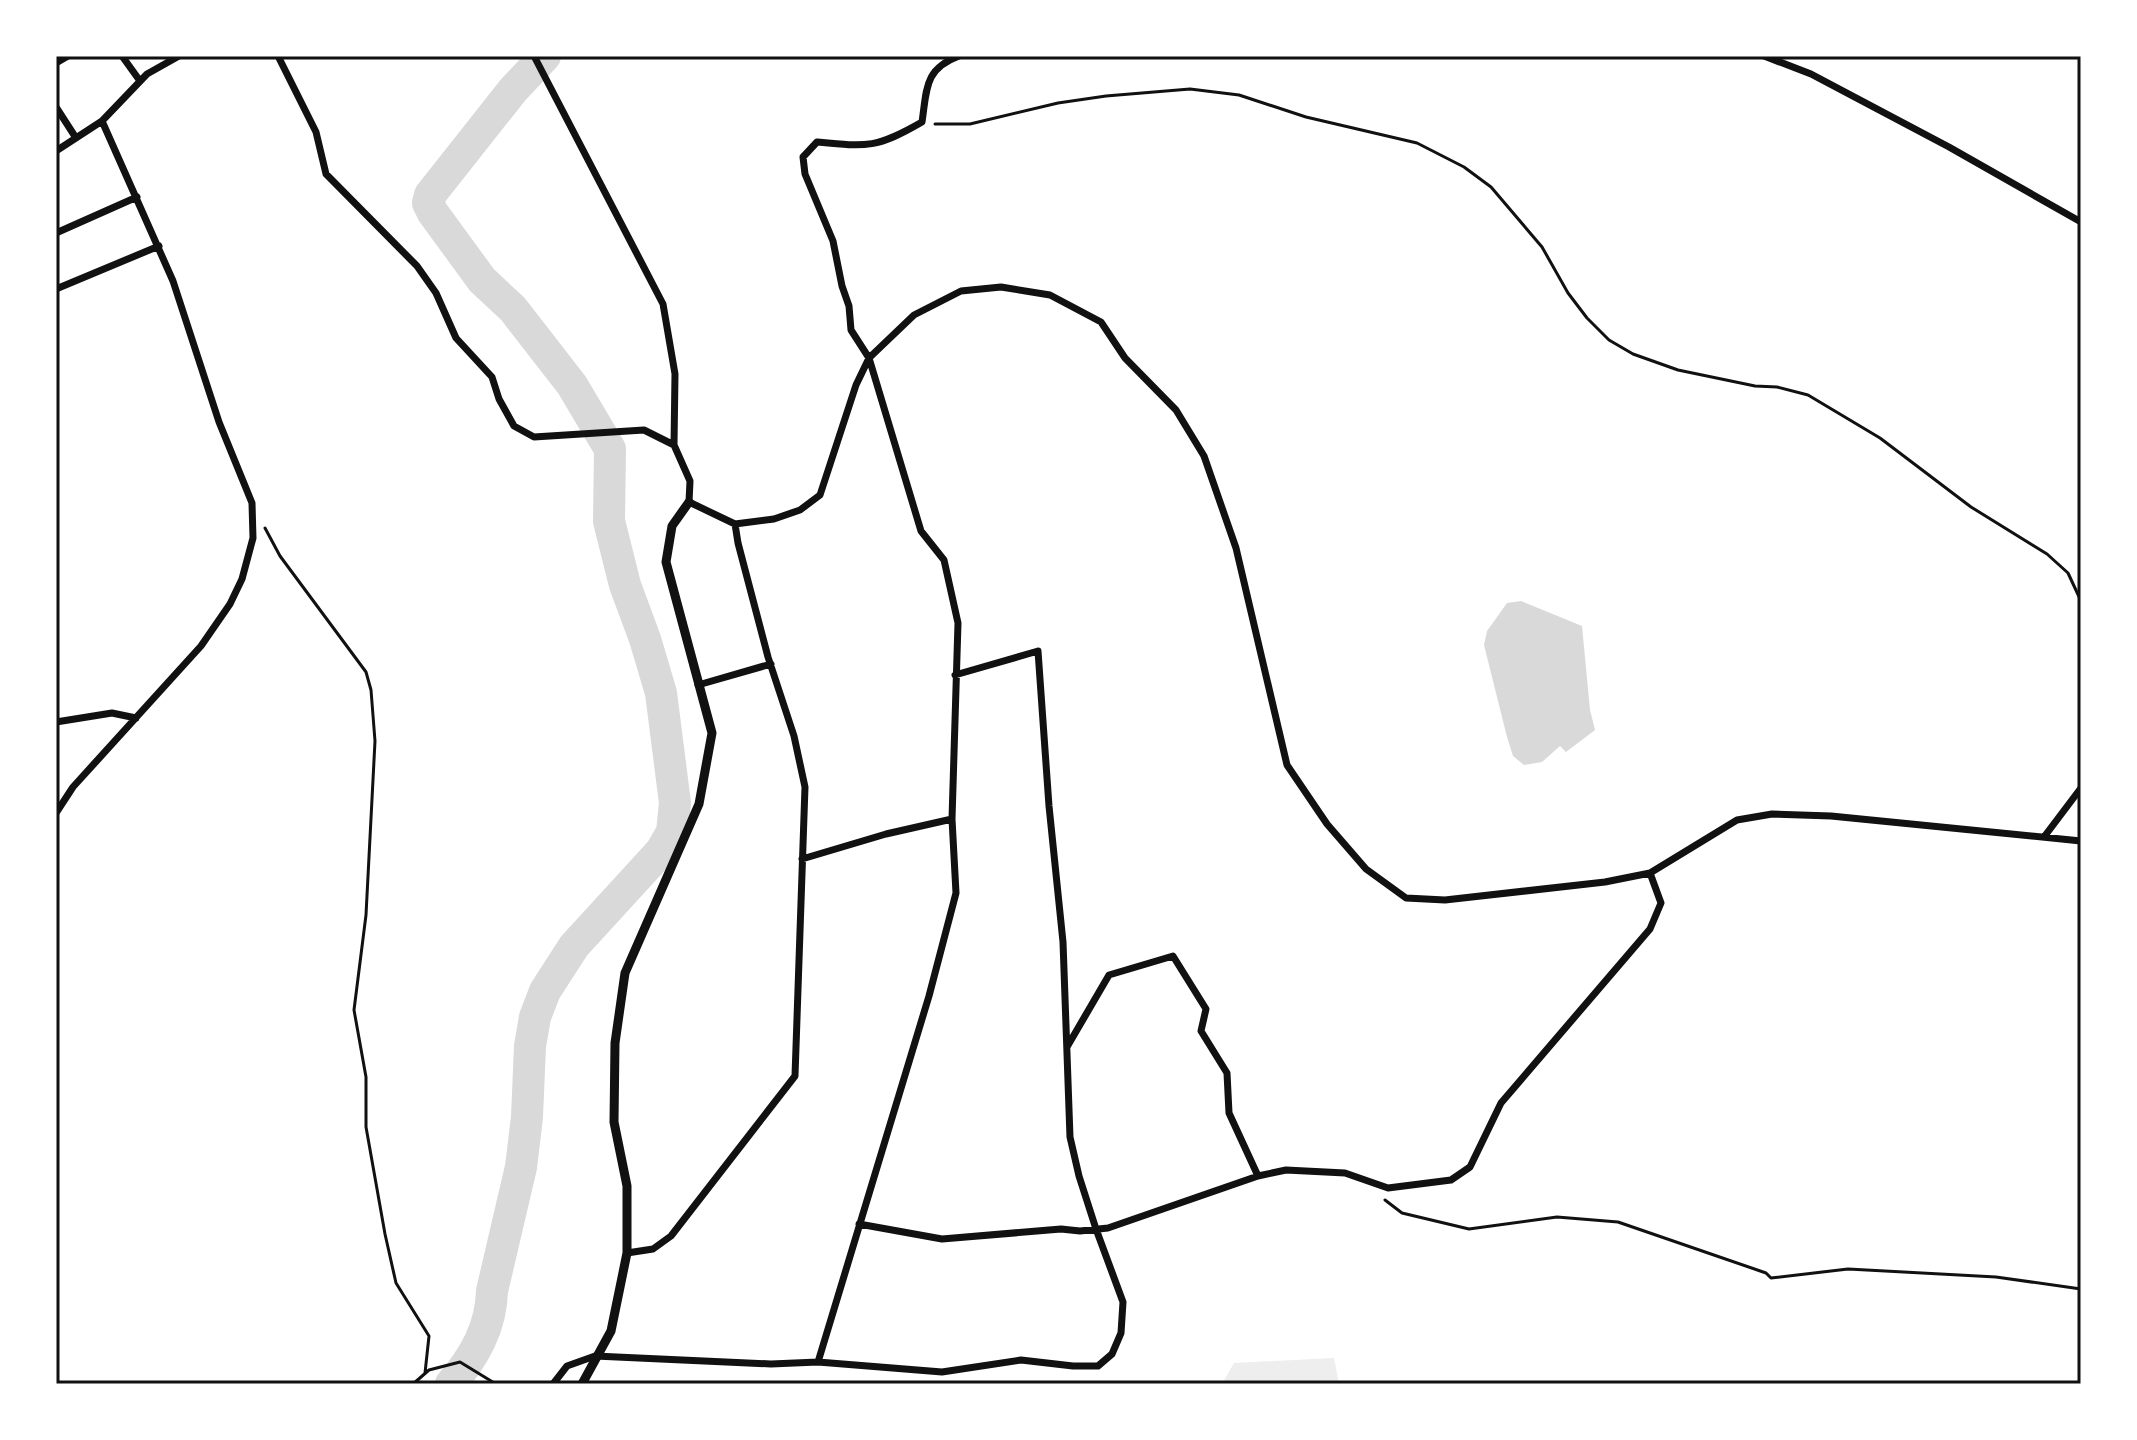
<svg xmlns="http://www.w3.org/2000/svg" width="2137" height="1440" viewBox="0 0 2137 1440" font-family="Georgia,serif">
<style>
.green{fill:#eee}
.water{fill:#d9d9d9}
.lines{fill:none;stroke-linecap:round;stroke-linejoin:round}
.river{stroke:#d9d9d9;stroke-width:32}
.path{stroke:#111;stroke-width:3}
.minor{stroke:#111;stroke-width:7}
.tertiary{stroke:#111;stroke-width:9}
.neatline{fill:none;stroke:#111;stroke-width:3}
</style>
<rect width="100%" height="100%" fill="#fff"/>
<!-- green -->
<path class="green" d="M1334,1358l5,26h-117l12,-21z"/>
<!-- water -->
<path class="water" d="M1521,601l61,25 8,84 5,20 -29,22 -6,-6 -18,16 -18,3 -11,-9 -6,-19 -23,-92 3,-14 20,-28z"/>
<g class="lines">
<!-- river -->
<path class="river" d="M451,1384c23,-27 40,-56 41,-93l29,-124 6,-50 3,-71 5,-29 10,-26 29,-45 87,-95 11,-19 3,-29 -14,-110 -16,-54 -20,-54 -16,-64 1,-72 -38,-64 -59,-76 -31,-29 -49,-67 -5,-10 2,-8 83,-105 32,-34"/>
<!-- path -->
<path class="path" d="M935,124h35l88,-21 48,-7 84,-7 49,6 67,22 111,26 47,24 27,20 51,60 26,46 19,25 22,22 24,14 45,16 77,16 22,1 31,8 72,43 91,69 76,47 21,19 13,28
M265,528l15,28 86,116 5,18 4,51 -9,174 -12,95 12,67v50l19,107 11,49 33,53 -4,37
M1385,1200l17,13 67,16 88,-12 61,5 148,51 5,5 77,-9 148,8 85,12
M413,1384l16,-14 31,-8 36,22"/>
<!-- minor -->
<path class="minor" d="M122,56l18,25
M278,56l38,76 10,42 91,92 19,27 20,45 36,39 7,22 15,27 20,11 110,-7 30,15
M534,56l129,248 12,70 -1,71 16,36 -1,21 46,22 39,-5 26,-9 20,-15 36,-110 13,-27 45,-43 47,-24 40,-4 49,8 51,27 24,36 51,52 28,46 32,92 51,217 40,59 39,45 40,29 39,2 160,-18 45,-9 87,-53 35,-6 59,2 250,25
M1764,56l47,18 138,73 132,75
M56,63l12,-7
M56,107l20,31
M56,151l46,-30 45,-47 32,-18
M56,233l81,-36
M56,289l103,-43
M698,685l73,-21
M56,722l56,-9 24,5
M56,813l17,-26 128,-141 29,-42 12,-25 11,-41 -1,-35 -33,-81 -46,-141 -71,-160
M2044,837l37,-49
M802,859l84,-25 66,-15
M1067,1047l42,-72 64,-19 33,53 -5,22 26,42 2,40 29,63
M859,1224l83,15 119,-10 19,2 28,-3 150,-52 28,-6 59,3 43,15 63,-8 19,-13 31,-64 149,-174 11,-26 -11,-30
M627,1253l26,-4 18,-13 124,-160 10,-289 -11,-51 -26,-79 -30,-114 -3,-19
M818,1362l111,-366 27,-103 -4,-74 6,-196 -14,-63 -23,-29 -52,-173 -18,-28 -2,-24 -7,-20 -9,-45 -28,-67 -2,-17 14,-15c51,5 60,6 105,-20 5,-33 2,-53 37,-66
M553,1384l14,-18 28,-10 176,8 47,-2 124,10 79,-12 52,6h25l14,-12 9,-21 2,-31 -27,-73 -17,-53 -9,-39 -7,-195 -14,-136 -11,-155 -83,24"/>
<!-- tertiary -->
<path class="tertiary" d="M582,1384l29,-53 16,-78v-67l-13,-64 1,-79 10,-70 74,-169 13,-71 -46,-171 6,-36 17,-24"/>
</g>
<!-- border -->
<rect width="2137" height="1440" fill="none" stroke="#ffffff" stroke-width="116"/>
<rect x="58" y="58" width="2021" height="1324" class="neatline"/>
</svg>
